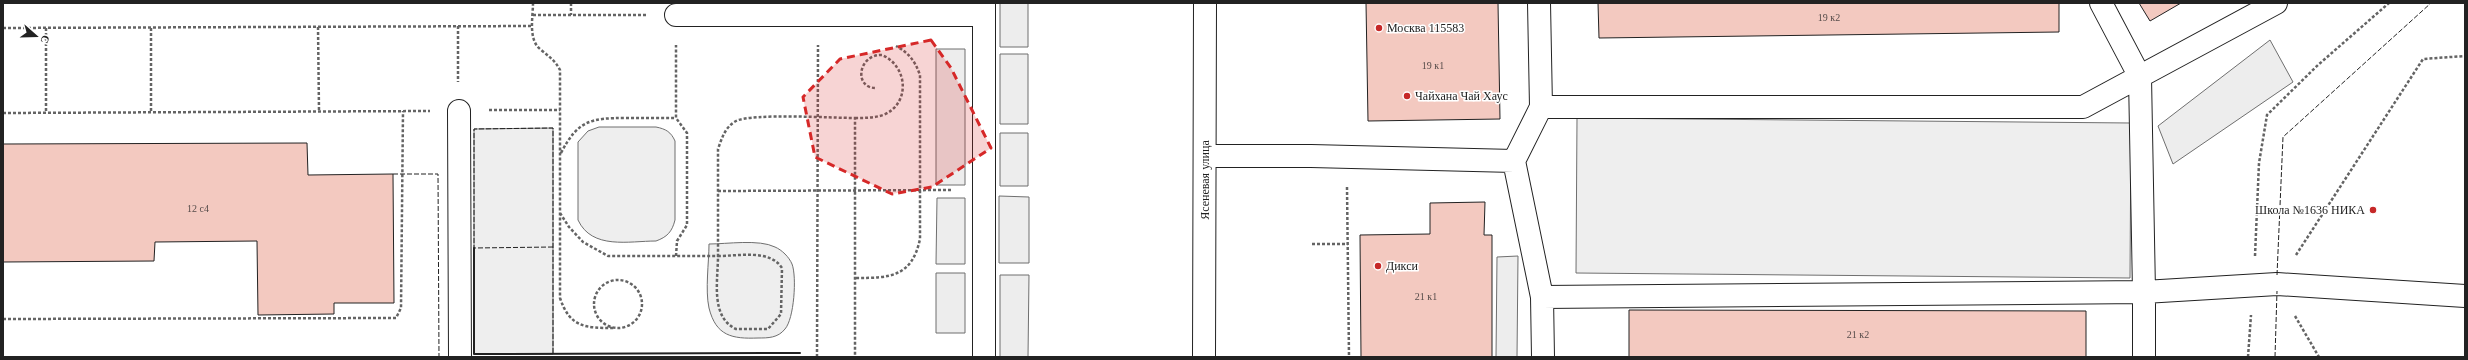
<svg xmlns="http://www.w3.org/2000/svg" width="2468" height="360" viewBox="0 0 2468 360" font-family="'Times New Roman',serif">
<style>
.green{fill:#eee;stroke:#6f6f6f}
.parking{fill:#ededed;stroke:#6f6f6f}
.building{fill:#f3c9c0;stroke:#222}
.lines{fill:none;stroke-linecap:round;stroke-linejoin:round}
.minor-casing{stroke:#222;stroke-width:24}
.major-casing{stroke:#222;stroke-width:24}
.path{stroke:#646464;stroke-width:2.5;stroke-dasharray:3 2;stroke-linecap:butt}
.minor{stroke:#fff;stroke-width:22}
.major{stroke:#fff;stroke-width:22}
.fence{stroke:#222;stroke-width:1;stroke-dasharray:5 2;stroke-linecap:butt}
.wall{stroke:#222;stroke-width:2}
.marked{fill:#d62828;fill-opacity:0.2;stroke:#d62828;stroke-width:3;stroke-dasharray:8 5;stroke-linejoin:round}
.poi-dot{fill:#c62828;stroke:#fff;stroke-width:1.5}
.labels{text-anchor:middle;stroke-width:3;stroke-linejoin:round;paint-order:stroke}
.number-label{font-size:10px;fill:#564c4a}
.poi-label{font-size:12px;fill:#222;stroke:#fff;text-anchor:start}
.street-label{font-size:12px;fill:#222;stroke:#fff}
</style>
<rect width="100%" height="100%" fill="#fff"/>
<!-- green -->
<path class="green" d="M1577,118l554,5 -1,155 -554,-5z
M599,127h57c10,2 15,5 19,14v79c-3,12 -8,17 -19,21 -27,0 -64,9 -78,-21v-78l10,-11z
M553,128v226h-79v-225z
M709,244c18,0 50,-5 66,3 7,3 14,10 17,17 5,13 2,55 -7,65 -7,9 -17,9 -27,9 -26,1 -42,-2 -49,-30 -4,-18 0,-46 0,-64z"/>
<!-- parking -->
<path class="parking" d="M1000,3h28v44h-28z
M2270,40l23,42 -120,82 -15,-38z
M936,49h29v136h-29z
M1000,54h28v70h-28z
M1000,133h28v53h-28z
M999,196l30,1v66h-30z
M937,198h28v66h-29z
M1518,256l-1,101h-21l1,-100z
M936,273h29v60h-29z
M1000,275h29l-1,82h-28z"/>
<!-- building -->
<path class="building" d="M1366,3h132l2,116 -132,2z
M1598,3h461v29l-460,6z
M2139,3h42l-31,18z
M307,143l1,32 85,-1 1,129h-60v11l-76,1 -1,-74 -102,1 -1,19 -151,1v-118z
M1485,202l-1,33h8v122h-131l-1,-122 70,-1v-31z
M1629,310l457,1v46h-457z"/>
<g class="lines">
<defs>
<path id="minor" d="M984,3v354
M1539,3l2,104 -27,54 28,136 1,60
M676,15h308
M1541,107h542l193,-104
M459,111l1,246
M1205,156h106l203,5
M1542,297l602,-5 -4,-215 -39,-74
M2144,357v-65l133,-8 188,12"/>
<path id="major" d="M1204,357l1,-354"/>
</defs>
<!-- minor casing -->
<use href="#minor" class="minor-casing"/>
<!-- major casing -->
<use href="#major" class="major-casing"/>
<!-- path -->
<path class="path" d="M533,3c0,14 -5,36 7,46 8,7 15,11 20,21v228c10,30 26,30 54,30
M571,3v12
M533,15h113
M458,26v56
M318,27l1,84
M3,28l530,-2
M46,28v85
M151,28v84
M489,110h71
M3,113l427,-2
M855,118c10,0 19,0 28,-3 28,-11 25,-49 -1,-60 -24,-1 -29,34 -5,33
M561,153c17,-33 30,-35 65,-35 17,0 34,0 50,0
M1347,187l2,170
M718,191l235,-1
M560,213l9,14 14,15 25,14h110v-107c4,-11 7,-22 18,-28 16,-8 97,-3 119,-3v239
M1312,244h36
M2296,255l127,-196 42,-3
M676,256l1,-15 10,-16v-92l-11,-15v-73
M718,256c20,0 52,-7 64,12l-1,46 -13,15h-32c-26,-12 -18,-49 -18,-73z
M2255,256l4,-93 8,-48 51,-50 71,-62
M856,278c34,0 56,-1 64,-39v-164c-5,-14 -11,-22 -24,-29
M594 304a24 24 0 1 1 48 0a24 24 0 1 1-48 0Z
M2295,316l24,41
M3,319l393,-1 5,-10 2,-197
M817,357l1,-312
M2248,357l3,-42"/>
<!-- minor -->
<use href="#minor" class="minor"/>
<!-- major -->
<use href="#major" class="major"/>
<!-- fence -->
<path class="fence" d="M393,174h45l1,183
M553,247l-79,1v-119l79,-1v226
M2277,275l6,-138 148,-134
M2275,357l2,-66"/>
<!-- wall -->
<path class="wall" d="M474,248v106l326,-1"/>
</g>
<!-- marked area -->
<path class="marked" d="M931,40l20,28 40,80 -59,39 -40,7 -77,-37 -12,-60 37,-38z"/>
<!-- markers -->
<g class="poi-dot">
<circle cx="1379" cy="28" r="4"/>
<circle cx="1407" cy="96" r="4"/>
<circle cx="2373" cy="210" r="4"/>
<circle cx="1378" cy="266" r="4"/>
</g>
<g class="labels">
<!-- number labels -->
<g class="number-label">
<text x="1829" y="21">19 к2</text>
<text x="1433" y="69">19 к1</text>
<text x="198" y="212">12 с4</text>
<text x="1426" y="300">21 к1</text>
<text x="1858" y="338">21 к2</text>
</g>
<!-- poi labels -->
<g class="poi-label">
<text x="1387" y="32">Москва 115583</text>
<text x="1415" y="100">Чайхана Чай Хаус</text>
<text x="2365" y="214" text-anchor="end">Школа №1636 НИКА</text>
<text x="1386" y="270">Дикси</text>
</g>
<!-- street labels -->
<g class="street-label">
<text transform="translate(1205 180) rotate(-90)" y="4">Ясеневая улица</text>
</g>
</g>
<!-- border -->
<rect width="2468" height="360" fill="none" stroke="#222222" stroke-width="8"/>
<!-- north arrow -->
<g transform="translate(36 36) rotate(110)" stroke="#ffffff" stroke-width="3" paint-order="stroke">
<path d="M0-3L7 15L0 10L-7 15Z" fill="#222222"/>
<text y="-6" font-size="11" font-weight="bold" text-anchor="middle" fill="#222222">С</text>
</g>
</svg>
